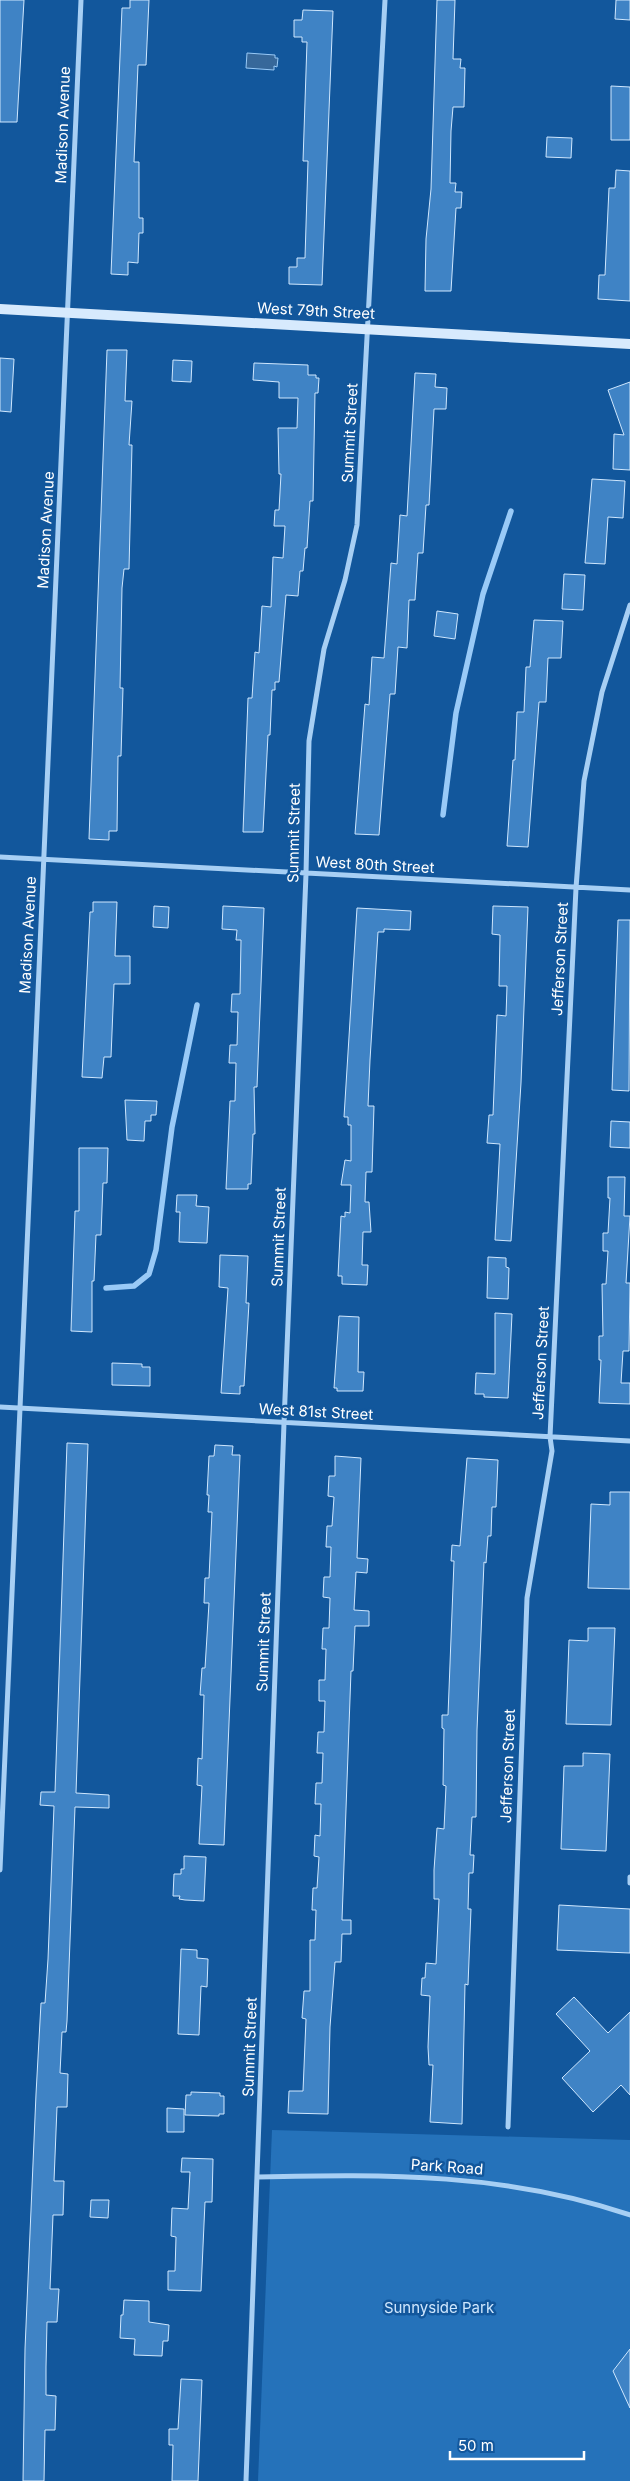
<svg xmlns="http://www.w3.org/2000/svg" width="630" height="2481" viewBox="0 0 630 2481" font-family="Inter,sans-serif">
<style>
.green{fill:#2572ba}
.water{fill:#37689a;stroke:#99caf7}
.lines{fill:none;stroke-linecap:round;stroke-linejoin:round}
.stream{stroke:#99caf7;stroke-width:5.5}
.building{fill:#3f83c5;stroke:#cfe7fe}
.street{stroke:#a7cff4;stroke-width:5}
.secondary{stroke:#d7eafd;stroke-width:10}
.labels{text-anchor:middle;stroke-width:5;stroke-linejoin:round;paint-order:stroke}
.street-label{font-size:15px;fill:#fff;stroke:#12579c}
.park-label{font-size:15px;fill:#cfe7fe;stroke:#12579c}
</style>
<rect width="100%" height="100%" fill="#12579c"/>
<!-- green -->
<path class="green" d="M272,2130l358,10v341h-372z"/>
<!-- water -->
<path class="water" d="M247,53l28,2v3h3l-1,9 -3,-1v4l-28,-2z"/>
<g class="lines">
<!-- stream -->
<path class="stream" d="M443,815l13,-102 27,-119 28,-83
M106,1288l28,-2 15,-12 7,-24 16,-123 25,-122"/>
</g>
<!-- building -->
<path class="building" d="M0,0h24l-7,122h-17z
M130,0h19l-3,65h-8l-4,97h5v56h4v15h-4l-1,30 -10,-1v13l-17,-1 11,-266h8z
M437,0h18l-2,59h8l-1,9h5l-1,39h-11l-2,24 -1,52h6l-1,9h7l-1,16h-5l-5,83h-26l1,-52 5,-50z
M616,0h14v20l-15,-1z
M303,10l30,1 -11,274 -33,-1v-17h8v-9h8l3,-97h-5l4,-119h-5v-5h-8v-17h8z
M611,86l19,1v53h-19z
M547,137l25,1 -1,20 -25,-1z
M616,170l14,1v130l-32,-2 1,-24h6l4,-87h6z
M107,350h20l-2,51h7l-3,44h3l-3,124h-5l-2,19 -2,100h3l-2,68h-3l-1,75h-8v9l-20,-1z
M0,358l14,1 -3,53 -11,-1z
M173,360l19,1 -1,21 -19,-1z
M254,363l54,2v10h8v3h3l-1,15h-3l-2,108h-3l-3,47h-2l-2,23h-3l-2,25 -12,-1 -7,87h-4v8h-3l-2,45h-2l-5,97h-20l5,-134h4l3,-46 4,1 3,-47 9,1 2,-50 10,1 2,-32h-11l1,-16h4l2,-36h-2l-1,-46h19l1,-30h-19v-16l-26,-2z
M415,373l21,1 -1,13 12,1 -1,21h-12l-5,96h-3l-3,48h-5l-3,47h-6l-2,48 -9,-1 -3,47h-5l-11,141 -24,-1 10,-130 4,1 3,-48 12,1 7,-95 6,1 3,-49 7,1z
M630,382v88l-17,-1 1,-35 10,1 -16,-45z
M592,479l33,2 -2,37 -15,-1 -3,47 -20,-1z
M564,574l21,1 -2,35 -21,-1z
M437,611l21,3 -3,25 -21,-3z
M534,620l29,1 -2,37h-13l-2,44h-7l-11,145 -21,-1 6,-86h2l2,-48h7l2,-45h4z
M93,902h24l-2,54h15v28h-16l-3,73h-7l-2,21 -20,-1 8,-165h3z
M154,906l15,1 -1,21 -15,-1z
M223,906l41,2 -7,179h-3l1,47h-2l-2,50h-3v5h-22l4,-88h5l1,-38h-7l1,-18h7l1,-33h-7l1,-18h8l1,-54h-5l1,-10 -15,-1z
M493,906l35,1 -7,176 -10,158 -16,-1 5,-96 -13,-1 2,-28h4l4,-100 9,1 1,-30h-8l1,-51 -8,-1z
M357,908l54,3 -1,19 -26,-1v3h-6l-8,128 -2,46h6l-2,66h-6l-1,30h4l2,30h-8l-1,33h6l-1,20 -25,-1v-8h-4l3,-60 4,1v-5l5,1 1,-28h-10l4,-25 6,1v-36h-3v-8h-4z
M618,920h12l-1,171 -17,-1z
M125,1100l32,1 -1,14h-5v6h-6l-1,20 -17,-1z
M611,1121l19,1v26l-20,-1z
M79,1148h29l-1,35h-4l-2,52h-5l-2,46h-2v51l-21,-1 4,-120h4z
M608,1177h17l-1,39h6l-4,67h4l-1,68h-6l-2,32h9v21l-31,-1 2,-43h-2v-24h4l-1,-52h4l2,-33h-5v-18h5l2,-35h-2z
M177,1195h20l-1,11 13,1 -2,36 -28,-1 1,-30h-4z
M220,1255l28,1 -2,47h3l-5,83h-4v8l-19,-1 7,-105 -9,-1z
M488,1257l18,1v9l3,1 -1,31 -21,-1z
M495,1313l17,1 -4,84 -24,-1v-3h-9l1,-21 19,1z
M339,1316l20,1 -1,55h6l-1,19h-26v-3h-3z
M112,1363l30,1v3h8v19l-38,-1z
M67,1443l21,1 -12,349 33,2v13l-34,-1 -8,214 -1,11h-4l-2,41 8,1 -1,33h-10l-3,74h10l-1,34h-10l-3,74h9l-2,33h-10l-1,45v28l10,1 -1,34h-10l-1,51h-21l2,-132 11,-255 5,-91h4l3,-44 6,-153 -14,-1 1,-13h14z
M215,1445l18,1 -1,9h8l-16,390 -25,-1 3,-58 -5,-1 1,-27 4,1 2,-64h-4l2,-27h3l4,-65h-5l1,-25h4l3,-66h-4l1,-17h-2l2,-39h5z
M335,1456l26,2 -4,100 11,1 -1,14 -11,-1 -2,38 15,1v15h-14l-2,45h-2l-9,249h9v14h-9l-1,28h-6l-5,65 -2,87 -40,-1 1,-22h14l3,-72 -4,-1 2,-27h6v-51h5l1,-30h-4l1,-22h4l2,-31 -5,-1 1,-21 5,1 1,-32h-6l1,-21h6l1,-30h-6l1,-21h6l1,-31h-6v-21h6l1,-31h-4l1,-21h6l1,-30 -7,-1 1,-20h6l1,-30h-5l1,-21h5l2,-29 -6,-1 1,-20h6z
M467,1458l31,2 -2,47h-4l-1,29h-3l-2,27 -2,-1 -7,168 -1,87h-4l-2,38h4l-1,18h-4l-1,36h3l-3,76 -3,-1 -3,140 -32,-2 3,-57h-4l-1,-18 2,-51 -9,-1 1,-17h3l1,-15 10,1 3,-65h-5v-29l3,-42 7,1 2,-43 -3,-1 1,-56 -2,-1v-13h6l6,-154h-3l1,-16 8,1z
M610,1492h20v97l-42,-1 3,-84 19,1z
M588,1628h27l-4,97 -45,-1 3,-84 19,1z
M583,1753l27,1 -4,97 -45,-2 3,-83h19z
M184,1856l22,1 -2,44 -19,-1 -6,-1 1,-3h-7l1,-22h7v-5h3z
M559,1905l71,4v44l-73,-3z
M181,1949l16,1v8l11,1 -1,28 -6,-1 -2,49 -21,-1z
M574,1997l34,36 22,-21v83l-9,-10 -28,27 -31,-34 28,-27 -34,-37z
M191,2092l29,1v3h4v18h-5v2l-34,-1 1,-20h5z
M167,2108l17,1v23h-17z
M182,2158l31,1 -1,43h-7l-4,89 -33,-1v-19h7l1,-34 -5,-1 1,-28 16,1 2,-37h-9z
M91,2200h18l-1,18 -18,-1z
M124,2300l25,1v21l20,3 -1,16h-5l-1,15 -28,-1 1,-16 -15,-1 1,-23h2z
M630,2349v59l-17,-37z
M181,2379l21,1 -4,101h-26l1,-36h-4v-16h9z"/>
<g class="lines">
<!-- street -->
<path class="street" d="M0,857l630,33
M0,1407l630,34
M0,1870l81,-1870
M630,1883v-6
M508,2127l19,-529 25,-147 -2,-14 26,-549 8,-107 18,-89 28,-87
M258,2177c129,-3 249,-4 372,38
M246,2481l38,-1058 22,-549 3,-133 15,-92 21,-69 12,-55 28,-525"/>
<!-- secondary -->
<path class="secondary" d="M0,309l630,35"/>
</g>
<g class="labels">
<!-- street labels -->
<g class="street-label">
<text transform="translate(63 125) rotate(-88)" y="5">Madison Avenue</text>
<text transform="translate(316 311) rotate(3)" y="5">West 79th Street</text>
<text transform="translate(350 433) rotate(-87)" y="5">Summit Street</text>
<text transform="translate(46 530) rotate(-87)" y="5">Madison Avenue</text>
<text transform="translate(294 833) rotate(-89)" y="5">Summit Street</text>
<text transform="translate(375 865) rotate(3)" y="5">West 80th Street</text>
<text transform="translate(28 935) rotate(-87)" y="5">Madison Avenue</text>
<text transform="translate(560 959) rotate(-87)" y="5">Jefferson Street</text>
<text transform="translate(279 1237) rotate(-88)" y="5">Summit Street</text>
<text transform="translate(541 1363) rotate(-87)" y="5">Jefferson Street</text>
<text transform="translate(316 1412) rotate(3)" y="5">West 81st Street</text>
<text transform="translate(264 1642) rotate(-88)" y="5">Summit Street</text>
<text transform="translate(508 1766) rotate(-88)" y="5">Jefferson Street</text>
<text transform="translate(250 2047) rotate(-88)" y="5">Summit Street</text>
<text transform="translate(447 2167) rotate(4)" y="5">Park Road</text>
</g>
<!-- park labels -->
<g class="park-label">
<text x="439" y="2313">Sunnyside Park</text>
</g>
</g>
<!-- scale -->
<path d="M450 2451v8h134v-8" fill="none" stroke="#ffffff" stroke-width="2.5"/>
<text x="458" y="2451" font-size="15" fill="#ffffff" stroke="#12579c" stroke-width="4" paint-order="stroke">50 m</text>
</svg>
